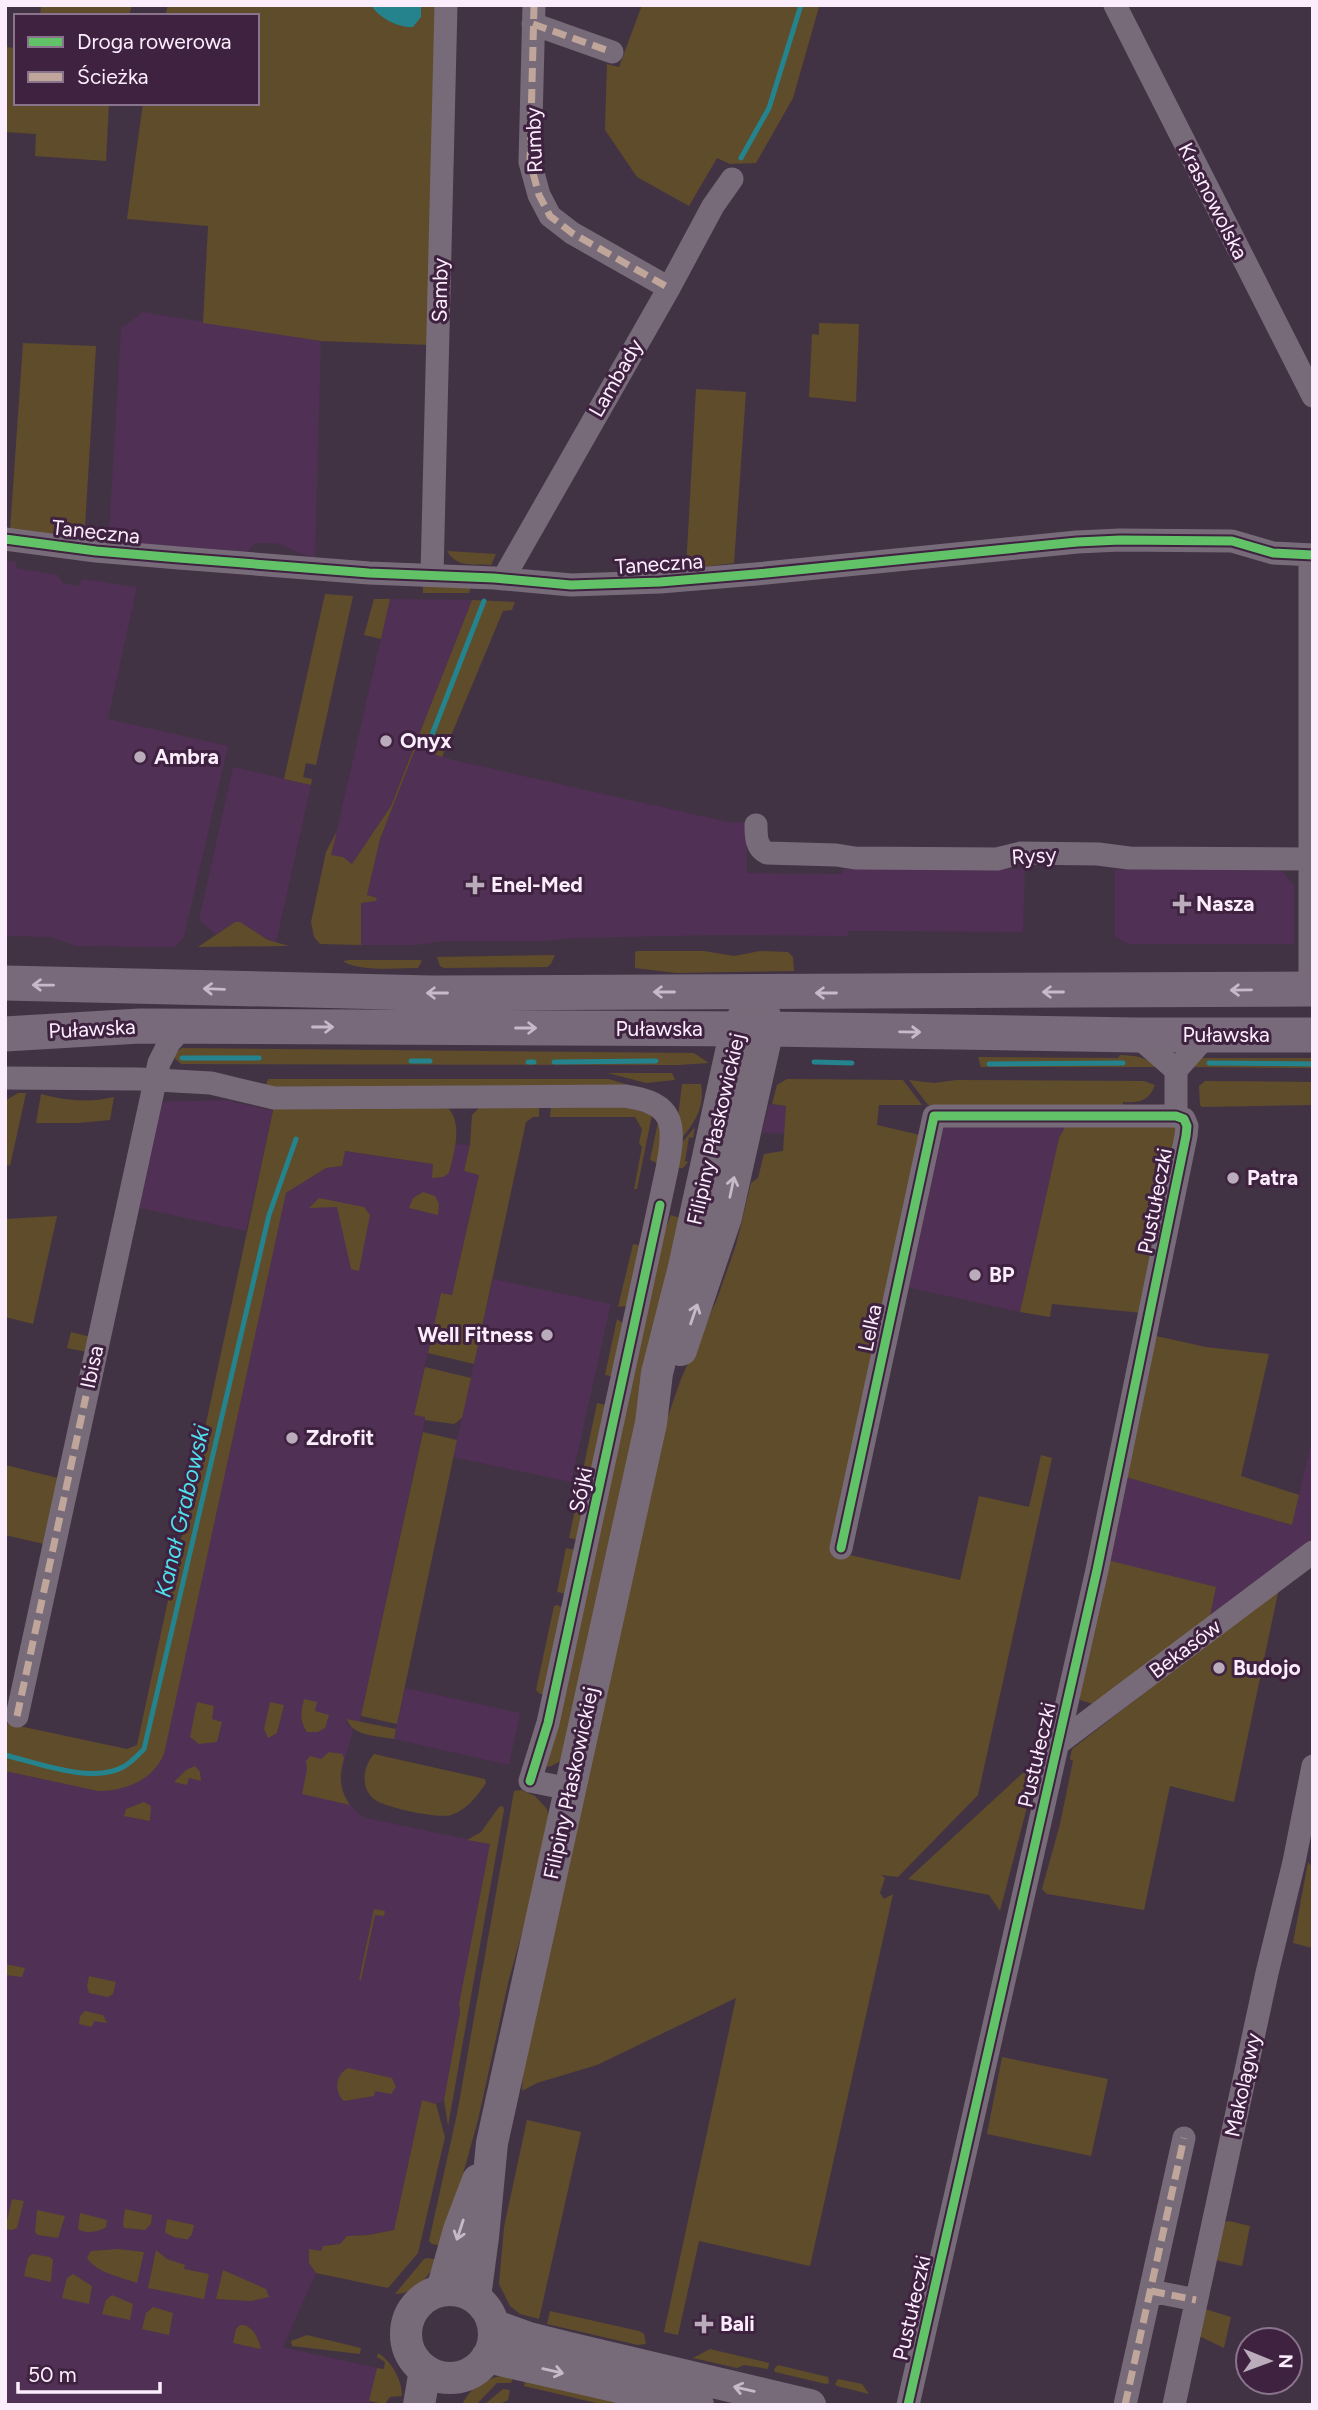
<svg xmlns="http://www.w3.org/2000/svg" width="1318" height="2410" viewBox="0 0 1318 2410" font-family="Figtree,sans-serif">
<style>
.built{fill:#503054}
.green{fill:#5f4c2b}
.water{fill:#24838d}
.lines{fill:none;stroke-linecap:round;stroke-linejoin:round}
.stream{stroke:#24838d;stroke-width:5}
.street{stroke:#786b79;stroke-width:23}
.secondary{stroke:#786b79;stroke-width:32}
.primary{stroke:#786a7a;stroke-width:35}
.quiet{stroke:#c0a59a;stroke-width:7;stroke-dasharray:14 7;stroke-linecap:butt}
.cycleway-casing{stroke:#3e2240;stroke-width:13}
.cycleway{stroke:#61c268;stroke-width:9}
.oneway{stroke:#c7b9c9}
.oneway2{stroke:#c7b9c8}
.poi-dot{fill:#bbacbc;stroke:#3e2240;stroke-width:2.5}
.labels{text-anchor:middle;stroke-width:6;stroke-linejoin:round;paint-order:stroke}
.street-label{font-size:21px;fill:#fcedfd;stroke:#3e2240}
.poi-label{font-size:21px;font-weight:bold;fill:#fcedfd;stroke:#3e2240;text-anchor:start}
.water-label{font-size:23px;font-style:italic;fill:#50e0ed;stroke:#3e2240}
</style>
<rect width="100%" height="100%" fill="#423344"/>
<!-- built -->
<path class="built" d="M143,312l178,29 -6,218 -39,-16h-21l-12,13 -121,-9 -13,-15 12,-203z
M5,560l12,2 -1,6 42,7 5,8 16,3 3,-7 55,8 -29,132 120,27 -44,191 -9,10 -99,-1 -25,-9 -46,-1z
M390,599l82,1 -81,206 -39,59 -9,-8 -12,-2z
M416,747l37,13 275,62 19,1v50l95,1 1,-5h182l-2,63 -174,-1 -1,5 -129,-1 -146,3 -28,3h-102l-26,4h-56v-43l15,-1 1,-3 -10,-3 13,-56z
M233,767l78,18 -35,158 -41,-21 -19,12 -17,-14z
M1280,869l14,16v59h-166l-13,-8v-66z
M226,1100l47,11 -27,120 -111,-24 23,-105z
M769,1104l17,2v28l-24,-1z
M942,1126l123,1 -6,11 -39,174 -114,-25z
M454,1144l16,1 -6,26 15,3 -27,122 -11,-2 -27,121 12,2 -1,3 -65,302 -13,-3v4l6,7 -13,48 5,21 13,14 8,5 124,26 -31,160 1,8 -16,88 -8,4 -14,-3 -28,129 -26,5 -21,1 -7,8 -13,1 -18,18 7,10 -33,74 94,21 -8,37h-364v-634l93,20 63,-30 125,-568 40,-25 16,-2 2,-15 90,13 -2,14 21,-20z
M493,1279l118,25 -40,178 -118,-25z
M1313,1435v106l-27,16 -78,69 -101,-66 19,-83 166,48z
M405,1688l115,25 -11,52 -115,-26z"/>
<!-- green -->
<path class="green" d="M41,5h91l-3,11h-89z
M168,5h271l-8,340 -110,-4 -118,-18 5,-97 -81,-7 16,-116h114v-87h-92z
M642,5h181l-4,2 -26,91 -37,65 -26,1 -13,-6 -28,48 -52,-29 -32,-47 2,-66 12,3z
M5,47l11,1v55h93l-3,58 -71,-5 1,-22 -31,-2z
M819,323l40,1 -3,78 -47,-5 3,-63 7,1z
M23,343l73,3 -12,197 -74,-12z
M696,389l50,3 -12,171 -48,6z
M447,551l49,3 -5,11c-18,-1 -34,3 -44,-14z
M423,583l48,3 -2,7h-46z
M325,594l28,2 -37,169 -10,-2 -3,14 9,2 -1,6 -27,-6z
M374,599h16l-9,40 -17,-4z
M472,600l43,2 -3,8 -9,1 -61,146 -26,-10 -36,92 -13,56 10,3 -1,3 -15,2v42l-41,-1 -6,-7 -3,-15 15,-70 11,-21 -6,24 12,2 9,7 39,-58z
M235,922h5l28,18 21,6 -91,1z
M637,951h67l30,5 26,-5 28,1 5,5 1,14 -118,2 -41,-5v-15z
M555,955l-4,9 -4,3 -103,1 -4,-2 -3,-9z
M349,960h71l2,1 -4,7c-20,0 -59,4 -75,-7z
M182,1048l512,5 15,10 -31,2 -497,-1 -9,-8z
M1120,1055c15,1 26,1 36,12h-175l-3,-10 140,1z
M1199,1058h114v10l-119,-1z
M608,1073h64l3,7 -29,3z
M268,1079h341l22,7 -367,3z
M787,1079l116,1 19,25h-43l-2,20 43,10 -88,416 128,29 19,-84 50,11 12,-52 11,3 -74,337 -80,82 -17,-2 4,3 -5,15 4,6 9,-5 -83,372 -111,-25 -21,94 -14,-3 72,-334 -139,67 -60,18 -15,8 1,-20 142,-646 16,-46 36,-80 19,-54 15,-62 7,-5 6,-24 19,-3 3,-45 -14,-2 5,-19z
M909,1080l25,3 22,-3 188,1 11,4c-6,16 -16,18 -32,17v4l-195,-1z
M1205,1081l108,1v23l-111,2 -2,-2 -1,-19z
M682,1084h19c4,23 -6,38 -19,54l-4,-21z
M18,1093h8l-16,73 -5,-2v-63z
M41,1094c25,7 47,9 73,3l-4,23 -31,3h-43z
M621,1104l31,11 -15,74h-3l8,-42 -3,-4 3,-14 -7,-12h-85l1,-10z
M482,1105l57,2v10h-6l-7,5 -52,242 -46,-11 13,-60 11,2 27,-120 -15,-4 6,-26 2,-30z
M274,1106h172c18,15 8,47 3,67l-6,4 -11,1 1,-14 -88,-13 -3,15 -16,2 -40,25 -122,561c-11,26 -38,37 -66,37l-93,-20v-48l122,26 10,-4z
M658,1122l5,11 -4,31 -9,-4z
M695,1127l-2,11 -4,-1 -4,24 3,1 -5,6h-7l4,-23z
M1065,1127h112l-35,186 -90,-9 -2,13 -30,-5 39,-174z
M423,1192l12,4 4,8 -1,11 -29,-7 4,-10z
M319,1198l45,9 6,8 -11,56 -8,-2 -14,-62 -28,1z
M671,1215l9,3 -117,542 -14,7 -4,-2 119,-533z
M57,1216l-24,108 -28,-7v-98z
M633,1244l10,2 -16,60 -9,1z
M617,1319l7,5 -10,49 -3,3 -6,-1z
M71,1332l20,5 -4,15 -20,-4z
M1156,1336l50,11 63,7 -28,122 58,19 -7,30 -166,-48z
M425,1367l46,11 -9,40 -8,6 -29,-4v-3l-11,-2z
M597,1403l9,2 -20,91 -8,-2z
M423,1432l34,8 -60,284 -36,-8z
M5,1465l57,14 -14,66 -43,-10z
M576,1505l10,2 -7,33 -10,-2z
M566,1548l10,2 -9,44 -10,-2z
M1107,1560l109,27 -8,39 -115,78 -13,-4 -1,-6z
M1279,1588l-45,214 -64,-16 -26,124 -97,-16 -5,-5 18,-65 13,-63 -3,-2 2,-10z
M557,1605l6,3 -20,86h-3l-4,-4 18,-84z
M304,1699l13,3 -2,9 14,4 -4,13 -7,4h-11c-8,-12 -6,-19 -3,-33z
M197,1702l17,4 -2,13 10,3 -5,20 -18,2 -9,-7z
M270,1702l14,3 -7,28 -9,5 -4,-9z
M347,1719l49,10 -2,10c-16,-3 -43,-3 -47,-20z
M329,1752l13,2 2,4c-5,18 -5,31 6,47l-48,-11 5,-25 -1,-8 4,-5 11,3z
M374,1754l111,25 1,4c-9,13 -19,27 -35,32 -12,4 -63,-7 -74,-14 -17,-10 -15,-34 -3,-47z
M1040,1757l-40,154 -11,-16 -81,-16z
M195,1766l5,6 1,9 -12,-3 -2,7 -13,-3 12,-12z
M521,1790l14,6 12,13 2,9 -7,44 -33,117 -31,141 -35,126 -11,-2 -3,-3 28,-127 57,-323z
M144,1802l7,4 -1,15 -26,-5 2,-7z
M503,1806l1,4 -56,316 -4,-26 16,-88 -1,-8 31,-160 -23,-4 14,-8 18,-25z
M1308,1862l5,6 -1,80 -19,-5z
M374,1909l11,2 -1,5 -9,-1 -14,65h-2z
M5,1964l20,4 -3,9 -17,-2z
M89,1976l27,6 -3,12 -5,3 -19,-4 -2,-7z
M85,2011l18,4 4,8 -13,-2 -2,6 -13,-3 1,-8z
M1002,2057l106,22 -17,77 -104,-22z
M348,2068l44,10 4,9 -5,7 -16,-3 -1,5 -30,5c-10,-9 -9,-26 4,-33z
M422,2100l14,4 9,33 -27,116 -30,35 -72,-15 -7,-10v-14l12,2 2,-5 17,-2 7,-8 21,-1 26,-5z
M527,2120l54,12 -42,187 -19,-5 -10,-8 -11,-22 5,-57z
M12,2199l12,2 -7,27 -5,2 -7,-1z
M125,2209l27,6 -1,9 -6,6 -21,-2 -1,-4z
M37,2210l28,6 -7,22 -20,-3 -3,-3z
M80,2213l27,7 -1,7c-6,5 -21,7 -28,2z
M167,2219l27,6 -2,9 -4,5c-7,0 -18,-2 -23,-7z
M1229,2221l21,5 -8,40 -27,-6 8,-38z
M118,2249l26,3 -7,31c-16,-6 -40,-10 -50,-25l4,-7z
M156,2250l11,9 18,6 -1,4 25,5 -5,25 -56,-11z
M32,2254l18,3 3,3 -2,22 -27,-6 4,-18z
M428,2258l9,2c-8,17 -22,34 -42,34l29,-35z
M223,2270l43,19 3,8 -18,4 -35,-2z
M73,2274l19,12 -3,18 -27,-6 5,-20z
M112,2295l21,9 -3,16 -28,-6 4,-14z
M153,2307l20,6 -4,22 -27,-6 4,-16z
M1205,2309l26,8 -7,31 -25,-12z
M550,2311l89,20 5,3 2,10 -8,1 -91,-21z
M240,2325h4c11,4 14,13 17,24l-28,-6 3,-14z
M307,2335l54,13 -1,6 -68,-8 -1,-5z
M710,2349l59,14 -1,6 -24,-4 -7,3 -44,-10z
M378,2353c14,9 24,27 24,43l-12,1 -5,7 -16,-3 8,-33 7,1 1,-7 -8,-5z
M778,2365l50,12 1,6 -3,1 -51,-12 -1,-3z
M514,2375l-3,8h-14l-21,22h-14c10,-21 29,-30 52,-30z
M526,2376l106,29h-27l-81,-19z
M838,2379l24,5 7,10 -32,-8 -2,-2z
M503,2389l7,1 -2,10 -10,5h-14z"/>
<!-- water -->
<path class="water" d="M371,5h50v12l-8,10c-15,1 -34,-9 -42,-22z"/>
<g class="lines">
<!-- stream -->
<path class="stream" d="M741,158l28,-50 32,-103
M428,745l56,-144
M182,1058h77
M411,1061h19
M528,1062h6
M554,1062l102,-1
M814,1062l38,1
M1209,1063l104,1
M989,1064l134,-1
M5,1755c32,8 88,29 118,12 8,-4 15,-12 21,-18l125,-534 27,-76"/>
<!-- street -->
<path class="street" d="M534,5l-4,157 9,33 11,21 22,17 97,55
M1115,5l198,391
M533,24l79,28
M5,539l91,12 83,7 190,15 125,5 77,7 89,-3 96,-8 321,-32 43,-2 112,1 41,12 40,2
M432,575l14,-570
M503,579l166,-291 44,-82 19,-27
M756,825c0,11 0,23 11,28l69,2 19,3 142,1 24,-6 77,1 31,4 182,1
M1310,989v-434
M1136,1035l40,35
M5,1078l134,1 72,4 63,15 351,-2c50,7 51,28 42,73l-119,554 -18,58 40,8
M1176,1116v-46l32,-36
M841,1548l93,-432h242l8,3 3,7 -1,10 -89,434 -189,835
M17,1716l142,-653 10,-20 15,-17
M1056,1745l257,-193
M1151,2291l45,9
M1125,2405l59,-267
M1174,2405l93,-432 27,-111 19,-96"/>
<!-- secondary -->
<path class="secondary" d="M681,1350l45,-133 42,-188 -6,-24
M442,2290l17,-60 19,-50
M406 2334a44 44 0 1 1 88 0a44 44 0 1 1-88 0Z
M475,2297l8,-60 9,-94 159,-720 6,-50 27,-106 52,-238 23,-37
M493,2325l36,13 40,10 241,57
M487,2357l211,48
M419,2405l6,-35"/>
<!-- primary -->
<path class="primary" d="M5,983l427,10 881,-4
M5,1034l135,-8 628,3 368,6h177"/>
<!-- quiet -->
<path class="quiet" d="M534,5l-4,157 9,33 11,21 22,17 97,55
M533,24l79,28
M17,1716l69,-320
M1151,2291l45,9
M1125,2405l59,-267"/>
<defs>
<path id="cycleway" d="M5,539l91,12 83,7 190,15 125,5 77,7 89,-3 96,-8 321,-32 43,-2 112,1 41,12 40,2
M841,1548l93,-432h242l8,3 3,7 -1,10 -89,434 -189,835
M530,1781l18,-58 112,-518"/>
</defs>
<!-- cycleway casing -->
<use href="#cycleway" class="cycleway-casing"/>
<!-- cycleway -->
<use href="#cycleway" class="cycleway"/>
</g>
<!-- one-way arrows -->
<defs><path id="oneway-shaft" d="M-6 0H5M1.5-3L5.5 0L1.5 3" fill="none" stroke-width="1.6" stroke-linecap="round" stroke-linejoin="round" transform="scale(1.75)"/></defs>
<g class="oneway">
<use href="#oneway-shaft" transform="translate(43 985) rotate(-179)"/>
<use href="#oneway-shaft" transform="translate(214 989) rotate(-178)"/>
<use href="#oneway-shaft" transform="translate(1241 990) rotate(179)"/>
<use href="#oneway-shaft" transform="translate(664 992) rotate(180)"/>
<use href="#oneway-shaft" transform="translate(1053 992) rotate(180)"/>
<use href="#oneway-shaft" transform="translate(437 993) rotate(180)"/>
<use href="#oneway-shaft" transform="translate(826 993) rotate(180)"/>
<use href="#oneway-shaft" transform="translate(323 1027)"/>
<use href="#oneway-shaft" transform="translate(526 1028)"/>
<use href="#oneway-shaft" transform="translate(910 1032) rotate(1)"/>
</g>
<g class="oneway2">
<use href="#oneway-shaft" transform="translate(732 1187) rotate(-78)"/>
<use href="#oneway-shaft" transform="translate(694 1314) rotate(-71)"/>
<use href="#oneway-shaft" transform="translate(460 2230) rotate(108)"/>
<use href="#oneway-shaft" transform="translate(553 2371) rotate(13)"/>
<use href="#oneway-shaft" transform="translate(744 2389) rotate(-167)"/>
</g>
<!-- markers -->
<g class="poi-dot">
<circle cx="386" cy="741" r="7"/>
<circle cx="140" cy="757" r="7"/>
<path d="M471.5 874.5h7v7h7v7h-7v7h-7v-7h-7v-7h7z"/>
<path d="M1178.5 893.5h7v7h7v7h-7v7h-7v-7h-7v-7h7z"/>
<circle cx="1233" cy="1178" r="7"/>
<circle cx="975" cy="1275" r="7"/>
<circle cx="547" cy="1335" r="7"/>
<circle cx="292" cy="1438" r="7"/>
<circle cx="1219" cy="1668" r="7"/>
<path d="M700.5 2313.5h7v7h7v7h-7v7h-7v-7h-7v-7h7z"/>
</g>
<g class="labels">
<!-- street labels -->
<g class="street-label">
<text transform="translate(534 140) rotate(-92)" y="7">Rumby</text>
<text transform="translate(1213 201) rotate(63)" y="7">Krasnowolska</text>
<text transform="translate(440 290) rotate(-89)" y="7">Samby</text>
<text transform="translate(616 378) rotate(-60)" y="7">Lambady</text>
<text transform="translate(96 532) rotate(6)" y="7">Taneczna</text>
<text transform="translate(659 564) rotate(-4)" y="7">Taneczna</text>
<text transform="translate(1034 856) rotate(-4)" y="7">Rysy</text>
<text transform="translate(92 1029) rotate(-3)" y="7">Puławska</text>
<text x="659" y="1036">Puławska</text>
<text x="1226" y="1042">Puławska</text>
<text transform="translate(716 1129) rotate(-77)" y="7">Filipiny Płaskowickiej</text>
<text transform="translate(1155 1201) rotate(-79)" y="7">Pustułeczki</text>
<text transform="translate(870 1328) rotate(-78)" y="7">Lelka</text>
<text transform="translate(92 1367) rotate(-78)" y="7">Ibisa</text>
<text transform="translate(581 1490) rotate(-78)" y="7">Sójki</text>
<text transform="translate(1185 1649) rotate(-37)" y="7">Bekasów</text>
<text transform="translate(1037 1755) rotate(-77)" y="7">Pustułeczki</text>
<text transform="translate(571 1783) rotate(-78)" y="7">Filipiny Płaskowickiej</text>
<text transform="translate(1243 2085) rotate(-78)" y="7">Makolągwy</text>
<text transform="translate(912 2308) rotate(-77)" y="7">Pustułeczki</text>
</g>
<!-- poi labels -->
<g class="poi-label">
<text x="400" y="748">Onyx</text>
<text x="154" y="764">Ambra</text>
<text x="491" y="892">Enel-Med</text>
<text x="1196" y="911">Nasza</text>
<text x="1247" y="1185">Patra</text>
<text x="989" y="1282">BP</text>
<text x="533" y="1342" text-anchor="end">Well Fitness</text>
<text x="306" y="1445">Zdrofit</text>
<text x="1233" y="1675">Budojo</text>
<text x="720" y="2331">Bali</text>
</g>
<!-- water labels -->
<g class="water-label">
<text transform="translate(182 1511) rotate(-77)" y="8">Kanał Grabowski</text>
</g>
</g>
<!-- border -->
<rect width="1318" height="2410" fill="none" stroke="#fcedfd" stroke-width="14"/>
<!-- legend -->
<rect x="14" y="14" width="245" height="91" fill="#3e2240" stroke="#8a738c" stroke-width="2"/>
<rect x="28" y="37" width="35" height="10" fill="#61c268" stroke="#8a738c" stroke-width="2"/>
<text x="77" y="49" font-size="21" fill="#fcedfd">Droga rowerowa</text>
<rect x="28" y="72" width="35" height="10" fill="#c0a59a" stroke="#8a738c" stroke-width="2"/>
<text x="77" y="84" font-size="21" fill="#fcedfd">Ścieżka</text>
<!-- north arrow -->
<g transform="translate(1269 2361) rotate(91)"><circle r="33" fill="#3e2240" stroke="#8a738c" stroke-width="2"/>
<path d="M0-5L12 26L0 18L-12 26Z" fill="#bbacbc"/>
<text y="-10" font-size="19" font-weight="bold" text-anchor="middle" fill="#fcedfd">N</text>
</g>
<!-- scale -->
<path d="M18 2382v10h142v-10" fill="none" stroke="#fcedfd" stroke-width="3.5"/>
<text x="28" y="2382" font-size="21" fill="#fcedfd" stroke="#3e2240" stroke-width="5" paint-order="stroke">50 m</text>
</svg>
